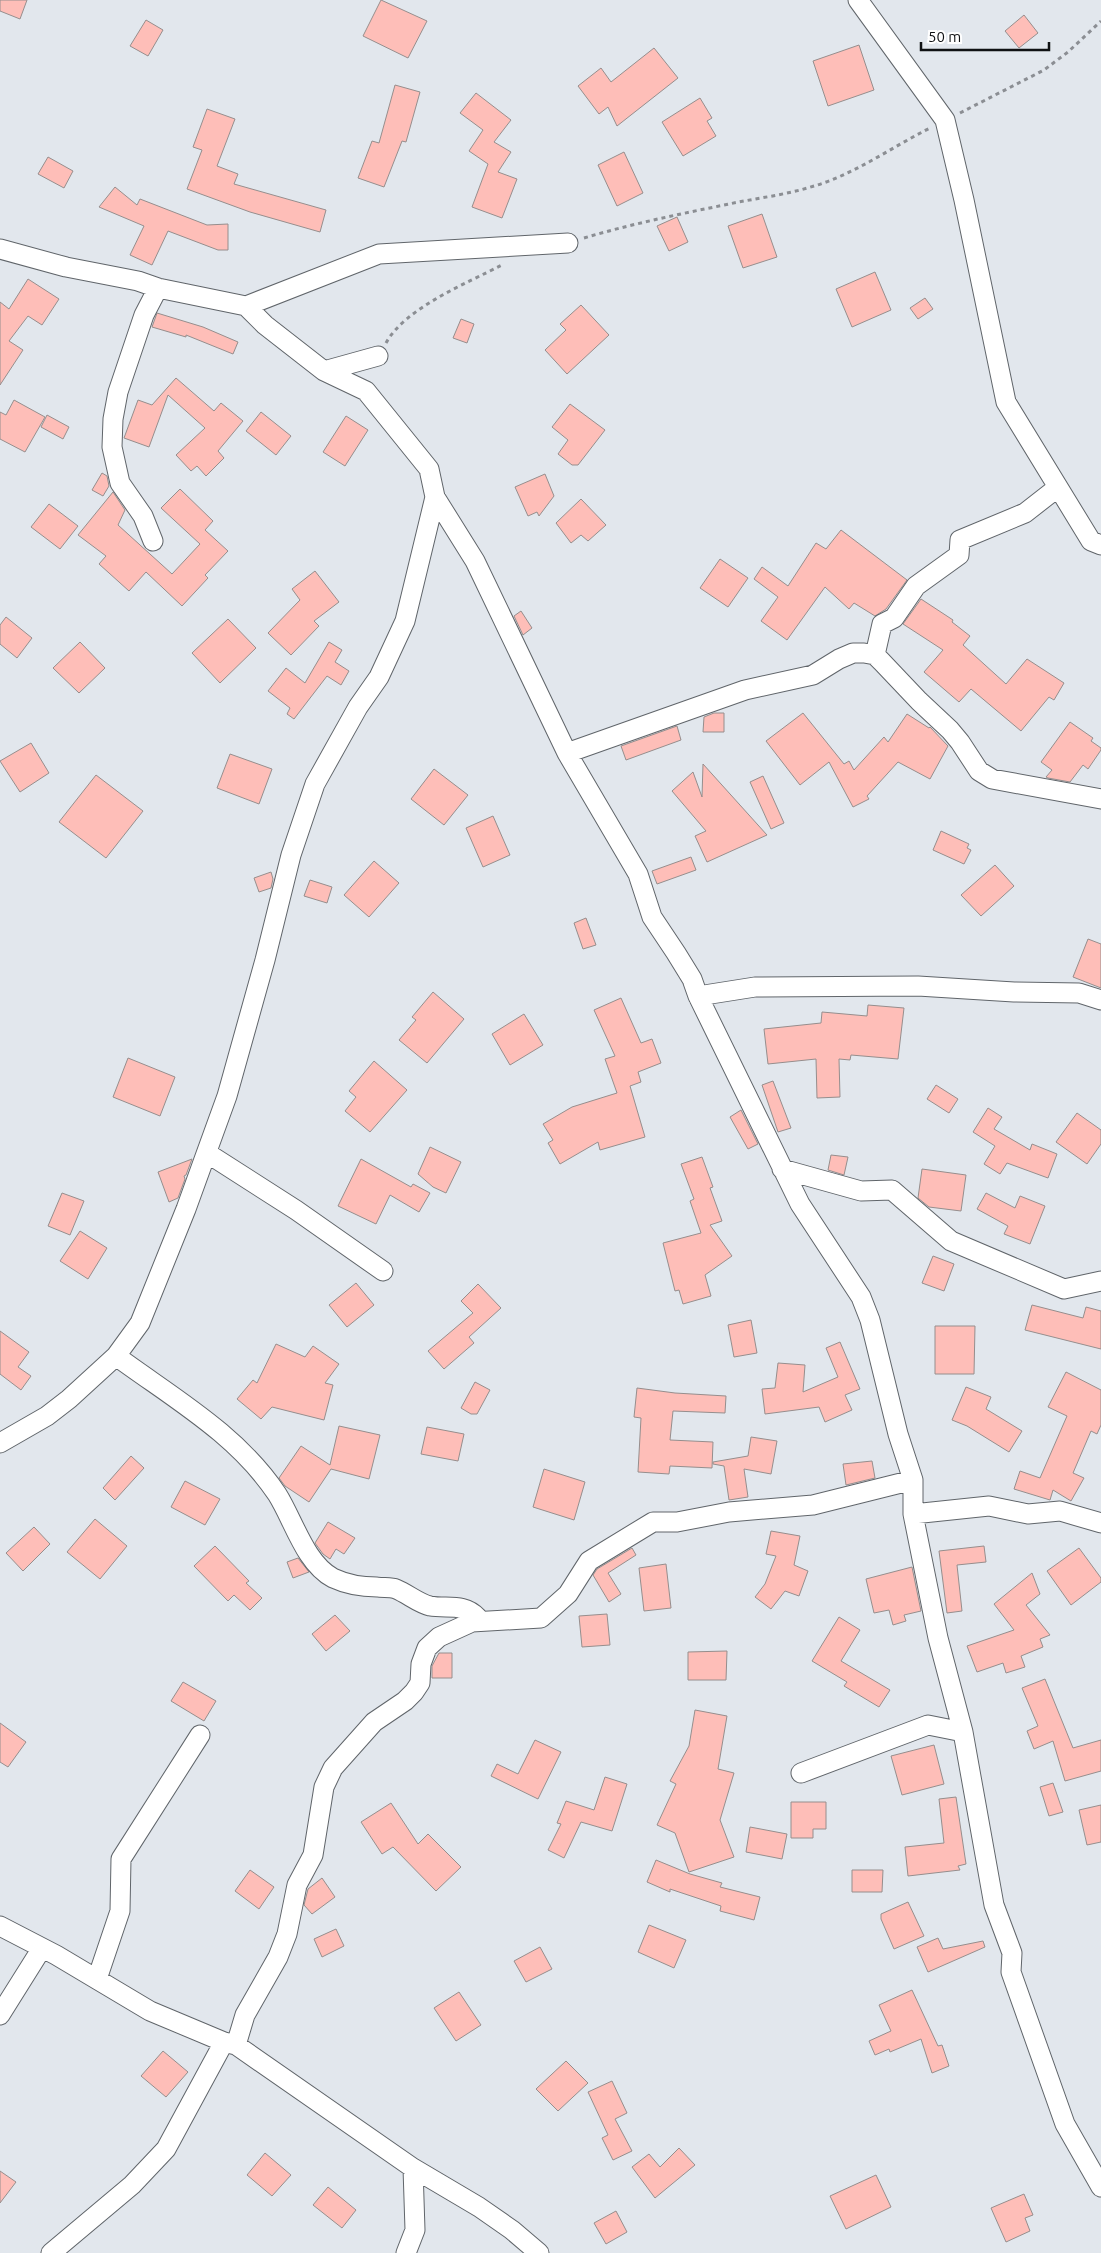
<svg xmlns="http://www.w3.org/2000/svg" width="1101" height="2253" viewBox="0 0 1101 2253" font-family="Ubuntu,sans-serif">
<style>
.building{fill:#febeb8;stroke:#968e8d}
.lines{fill:none;stroke-linecap:round;stroke-linejoin:round}
.minor-casing{stroke:#60656a;stroke-width:21}
.path{stroke:#8b8e93;stroke-width:3;stroke-dasharray:4 4;stroke-linecap:butt}
.minor{stroke:#fff;stroke-width:19}
</style>
<rect width="100%" height="100%" fill="#e2e7ed"/>
<!-- building -->
<path class="building" d="M0,0h27l-7,19 -20,-8z
M381,0l46,21 -19,37 -45,-22z
M1024,15l14,18 -19,15 -14,-17z
M146,20l17,10 -15,26 -18,-10z
M859,45l15,45 -46,16 -15,-45z
M654,48l24,30 -61,48 -9,-19 -9,7 -21,-28 23,-18 10,14z
M395,85l25,7 -14,50 -4,-1 -18,46 -26,-9 14,-37 7,2z
M476,93l35,27 -17,22 17,10 -13,20 19,7 -15,39 -30,-11 16,-43 -19,-13 14,-21 -23,-17z
M700,98l12,20 -5,3 9,15 -33,20 -21,-34z
M207,109l28,10 -18,47 21,8 -4,10 92,26 -6,22 -70,-20 -63,-23 15,-39 -9,-3z
M624,152l19,41 -26,13 -19,-41z
M48,157l25,14 -9,17 -26,-14z
M115,187l22,18 3,-6 67,26 21,-1v26h-10l-50,-19 -16,34 -22,-10 14,-29 -45,-19z
M762,214l15,43 -34,11 -15,-42z
M677,217l11,25 -19,9 -12,-25z
M875,272l16,38 -39,17 -16,-38z
M28,279l31,20 -17,26 -14,-9 -19,25 14,9 -23,35v-83l9,7z
M925,298l8,11 -15,10 -8,-11z
M581,305l28,30 -42,39 -22,-24 21,-20 -6,-6z
M157,313l46,14 35,15 -5,12 -47,-19v2l-34,-10z
M461,319l13,5 -7,19 -14,-5z
M176,378l38,33 7,-8 22,18 -25,30 6,7 -18,18 -9,-10 -6,5 -15,-16 29,-27 -37,-33 -19,52 -25,-9 14,-38 14,5z
M14,400l31,17 -20,35 -25,-13v-27l6,3z
M570,404l35,26 -27,35h-6l-14,-11 10,-14 -16,-13z
M261,412l30,24 -15,19 -30,-24z
M47,415l22,12 -6,12 -22,-12z
M346,416l22,14 -23,36 -22,-14z
M102,473l5,3 2,10 -6,10 -11,-6z
M545,474l9,22 -15,20 -2,-4 -9,4 -13,-29z
M180,489l33,32 -8,9 23,21 -23,24 3,3 -26,28 -36,-34 -17,19 -30,-27 7,-8 -28,-21 35,-43 12,18 -7,15 54,49 28,-30 -39,-36z
M581,499l25,26 -18,16 -7,-6 -10,8 -15,-20z
M49,504l29,22 -18,23 -29,-22z
M841,530l66,50 -21,29 -11,7 -21,-13 -5,6 -24,-22 -38,53 -26,-19 17,-24 -24,-18 8,-12 26,19 28,-43 10,6z
M720,559l28,19 -20,29 -28,-19z
M315,571l24,31 -25,19 5,5 -28,29 -23,-22 32,-33 -8,-11z
M921,599l32,21 -1,2 18,14 -7,9 43,39 21,-25 37,24 -10,17 -5,-3 -28,34 -50,-42 -12,13 -35,-30 19,-22 -40,-26z
M521,611l11,17 -9,7 -9,-19z
M6,617l26,21 -15,20 -17,-14v-19z
M228,619l28,29 -36,35 -28,-30z
M80,642l25,26 -26,25 -26,-25z
M329,642l13,8 -7,12 14,9 -8,14 -14,-9 -33,43 -7,-5 3,-6 -22,-17 18,-23 19,15z
M714,713h10v19h-21l1,-15z
M803,713l41,51 5,-3 5,9 30,-33 4,5 19,-28 22,14 1,-1 18,19 -18,33 -32,-17 -31,34 2,3 -16,8 -24,-45 -29,23 -34,-44z
M1070,722l23,16 -2,3 10,7v2l-13,19 -5,-4 -13,17 -22,-4 -2,-1 6,-7 -11,-8z
M677,726l4,14 -55,20 -5,-14z
M31,743l18,30 -29,19 -20,-31z
M230,754l42,15 -13,35 -42,-16z
M703,764l64,71 -60,27 -12,-26 11,-5 -34,-40 21,-19 9,25z
M434,769l34,26 -24,30 -33,-26z
M96,775l47,36 -37,47 -47,-36z
M763,776l21,47 -13,6 -21,-47z
M493,816l17,39 -27,12 -17,-39z
M941,831l28,13 -2,4 4,2 -7,14 -31,-14z
M691,857l5,13 -39,14 -5,-13z
M374,861l25,22 -30,34 -25,-22z
M995,865l19,21 -33,30 -20,-21z
M271,872l2,7 -2,9 -12,4 -5,-14z
M310,880l22,7 -5,16 -23,-7z
M586,918l10,27 -13,4 -9,-26z
M1088,939l13,5v44l-28,-11z
M433,992l31,27 -37,44 -28,-23 17,-20 -4,-3z
M621,998l20,45 11,-4 9,24 -23,9 3,10 -11,4 15,51 -45,13 -2,-8 -38,22 -12,-21 5,-3 -10,-16 29,-17 45,-14 -12,-34 10,-3 -21,-46z
M868,1005l36,3 -6,51 -47,-4 -1,5 -11,-1 1,38 -23,1 -1,-39 -48,5 -4,-35 57,-6 1,-11 45,4z
M524,1014l19,31 -33,20 -18,-31z
M128,1058l47,19 -15,39 -47,-19z
M374,1061l33,29 -37,42 -25,-21 11,-14 -7,-6z
M773,1081l18,47 -13,4 -16,-47z
M936,1085l22,14 -9,14 -22,-14z
M988,1108l14,9 -8,12 36,21 2,-6 25,10 -9,24 -41,-15 -7,11 -16,-10 11,-18 -22,-14z
M741,1110l17,34 -10,5 -18,-32z
M1077,1113l24,17v14l-14,20 -31,-22z
M430,1147l31,15 -15,31 -13,-6 -15,-13z
M831,1155l17,2 -4,18 -16,-5z
M702,1157l11,30 -3,1 12,33 -12,4 22,31 -27,19 6,21 -28,8 -4,-14 -4,1 -12,-48 38,-10 -11,-32 4,-2 -13,-35z
M192,1159l-6,16 -2,1 1,3 -7,19 -9,4 -11,-30z
M361,1159l50,28 2,-3 17,9 -11,19 -29,-17 -14,29 -38,-18z
M922,1169l44,6 -5,36 -32,-4 -11,-9z
M62,1193l22,8 -14,34 -22,-9z
M986,1193l29,15 5,-12 25,10 -15,38 -26,-10 4,-8 -31,-17z
M80,1231l27,17 -19,31 -28,-18z
M933,1256l21,8 -10,27 -22,-8z
M356,1283l18,22 -27,22 -18,-22z
M478,1284l23,24 -32,29 5,6 -30,26 -16,-18 45,-38 -12,-12z
M1032,1305l51,13 3,-11 15,4v38l-76,-19z
M751,1320l6,33 -23,4 -6,-32z
M935,1326h40l-1,48h-39z
M0,1331l29,21 -11,15 13,9 -10,14 -21,-16z
M840,1342l20,47 -15,6 7,15 -27,12 -6,-15 -54,7 -3,-25 13,-1 3,-25 27,2 -2,27 35,-15 -12,-29z
M276,1344l29,13 8,-11 26,18 -14,19 8,2 -9,35 -52,-13 -11,12 -24,-20 16,-19 4,3z
M1066,1372l35,18v35l-4,9 -6,-3 -18,42 11,5 -13,23 -18,-11 -3,10 -36,-11 6,-18 20,7 27,-62 -19,-9z
M475,1382l15,8 -13,24h-6l-10,-6z
M966,1387l25,10 -5,12 36,22 -13,21 -42,-26 -15,-6z
M637,1388l38,5 51,3 -1,17 -52,-2 -3,29 43,2 -1,26 -42,-2 -1,8 -31,-2 3,-54 -7,-1z
M339,1426l41,9 -11,44 -38,-10 -22,33 -24,-16 -6,-8 22,-32 29,19z
M427,1427l37,7 -6,27 -37,-7z
M751,1437l26,4 -6,33 -27,-5 4,28 -19,3 -5,-34 -11,-2v-2l35,-6z
M131,1456l13,12 -29,32 -12,-12z
M872,1461l3,17 -29,7 -3,-21z
M544,1469l41,13 -11,38 -41,-13z
M185,1481l35,18 -15,26 -34,-18z
M95,1519l32,27 -27,33 -33,-27z
M328,1522l27,16 -11,16 -8,-5 -6,10 -7,-5 -8,-11z
M34,1527l16,17 -27,27 -17,-18z
M771,1531l29,5 -6,29 14,6 -9,25 -14,-5 -14,18 -16,-12 10,-13 11,-28 -10,-2z
M215,1546l34,35 -3,2 16,15 -12,12 -16,-15 -6,6 -34,-35z
M984,1546l2,16 -29,3 5,46 -15,2 -8,-62z
M632,1548l4,7 -28,18 13,21 -12,8 -16,-27 4,-6z
M1079,1548l22,30v4l-30,23 -24,-34z
M298,1558l11,14 -16,6 -6,-16z
M666,1564l5,44 -27,3 -5,-43z
M912,1567l9,44 -17,4 2,6 -13,4 -4,-15 -15,3 -8,-34z
M1032,1573l8,21 -14,11 24,30 -10,4 3,8 -22,9 4,11 -19,6 -3,-10 -26,9 -10,-26 47,-16 -20,-26z
M607,1614l3,31 -28,2 -3,-31z
M335,1615l15,16 -24,20 -14,-17z
M839,1617l21,13 -19,31 49,29 -11,17 -35,-21 3,-4 -35,-21z
M727,1651l-1,29h-38v-28z
M439,1653h13v25h-20v-12z
M1045,1679l28,69 28,-8v31l-36,10 -12,-40 -19,8 -7,-18 11,-5 -16,-38z
M183,1682l33,19 -12,20 -33,-20z
M695,1710l32,6 -9,53 16,4 -14,47 14,37 -45,15 -14,-39 -18,-8 19,-41 -6,-3 19,-35z
M0,1723l26,19 -18,25 -8,-5z
M535,1740l26,12 -23,47 -47,-23 6,-12 21,10z
M934,1745l10,39 -42,11 -11,-39z
M605,1777l22,7 -15,47 -31,-9 -17,36 -16,-8 13,-26 -4,-1 9,-22 28,9z
M1053,1783l10,29 -14,4 -9,-29z
M956,1797l10,67 -8,2 2,4 -52,6 -3,-29 39,-4 -5,-44z
M791,1802h35v27h-13v9h-22z
M391,1803l27,41 10,-10 33,33 -25,24 -43,-44 -11,7 -21,-32z
M1101,1805v37l-14,3 -8,-35z
M750,1827l37,7 -5,25 -36,-7z
M656,1860l34,14 32,9 -2,4 40,10 -6,23 -34,-9 1,-5 -51,-17v3l-23,-10z
M250,1870l24,17 -15,22 -24,-18z
M852,1870h31l-1,22h-30z
M322,1878l13,19 -23,17 -8,-9 4,-16z
M908,1902l16,34 -30,13 -13,-30v-5z
M649,1925l37,15 -12,28 -36,-16z
M336,1929l8,17 -22,11 -8,-18z
M938,1938l5,11 40,-8 2,6 -57,25 -11,-25z
M540,1947l12,22 -26,13 -12,-21z
M912,1990l26,56 4,-1 7,21 -17,7 -11,-34 -31,13 -1,-3 -14,6 -6,-14 22,-10 -12,-26z
M459,1992l22,33 -25,16 -22,-33z
M163,2051l25,21 -22,25 -25,-21z
M566,2061l22,22 -30,28 -22,-22z
M612,2081l15,32 -12,6 17,32 -19,9 -11,-22 6,-3 -20,-43z
M679,2148l16,17 -40,33 -23,-31 17,-13 11,13z
M265,2153l26,22 -19,21 -25,-21z
M0,2171l16,11 -16,21z
M876,2175l15,32 -45,22 -16,-33z
M328,2187l28,23 -14,18 -29,-23z
M1024,2194l9,21 -8,3 5,13 -24,11 -15,-34z
M616,2211l11,21 -21,12 -12,-21z"/>
<g class="lines">
<defs>
<path id="minor" d="M858,0l87,120 19,80 42,202 85,139 10,4
M0,249l66,18 72,14 20,7 88,18 19,19 59,46 42,20 63,78 6,28 40,64 92,192 71,121 14,43 24,36 16,26 6,17 102,208 61,93 9,23 28,114 15,46v34l25,124 25,94 31,173 18,48 -1,19 54,152 36,63
M246,306l133,-52 189,-11
M324,371l54,-15
M153,541l-10,-25 -23,-33 -8,-36 1,-28 5,-27 26,-77 14,-27
M875,655l7,-31 12,-6 22,-32 43,-31 1,-15 65,-27 32,-25
M567,753l178,-63 68,-15 26,-16 14,-6h11l11,2 7,7 37,39 31,29 10,12 19,29 13,8 109,20
M698,996l57,-9 163,-1 96,6 65,1 22,7
M207,1153l89,57 87,61
M782,1169l79,22 31,-1 59,51 113,48 37,-8
M116,1356c57,42 121,78 161,138 17,27 28,69 56,84 15,7 29,9 44,9 6,1 14,0 19,2 12,5 22,14 34,17 17,3 34,-3 47,11l-5,5
M0,1443l47,-27 22,-17 47,-43 24,-33 46,-114 41,-113 38,-136 26,-105 24,-71 43,-77 21,-30 26,-56 30,-124
M913,1514l76,-8 39,8 32,-3 41,12
M801,1773l127,-48 35,7
M0,1926l56,29 94,56 74,31 12,3 177,123 66,39 33,23 27,23
M97,1979l23,-68 1,-52 79,-124
M0,2015l42,-67
M236,2045l9,-30 33,-58 9,-23 10,-49 16,-30 11,-68 9,-19 41,-46 31,-21 9,-9 6,-9 1,-19 6,-16 12,-11 33,-15 69,-4 27,-24 21,-33 64,-39h24l52,-10 84,-7 100,-25
M51,2253l81,-68 34,-36 58,-107
M406,2253l9,-23 -2,-62"/>
</defs>
<!-- minor casing -->
<use href="#minor" class="minor-casing"/>
<!-- path -->
<path class="path" d="M960,113l84,-43 24,-18 33,-31
M584,238c47,-14 96,-24 145,-34 28,-6 57,-9 85,-18 41,-12 78,-39 116,-58
M386,343c19,-35 81,-60 116,-78"/>
<!-- minor -->
<use href="#minor" class="minor"/>
</g>
<!-- scale -->
<path d="M921 42v8h128v-8" fill="none" stroke="#0f1113" stroke-width="2.5"/>
<text x="928" y="42" font-size="15" fill="#0f1113" stroke="#ffffff" stroke-width="4" paint-order="stroke">50 m</text>
</svg>
